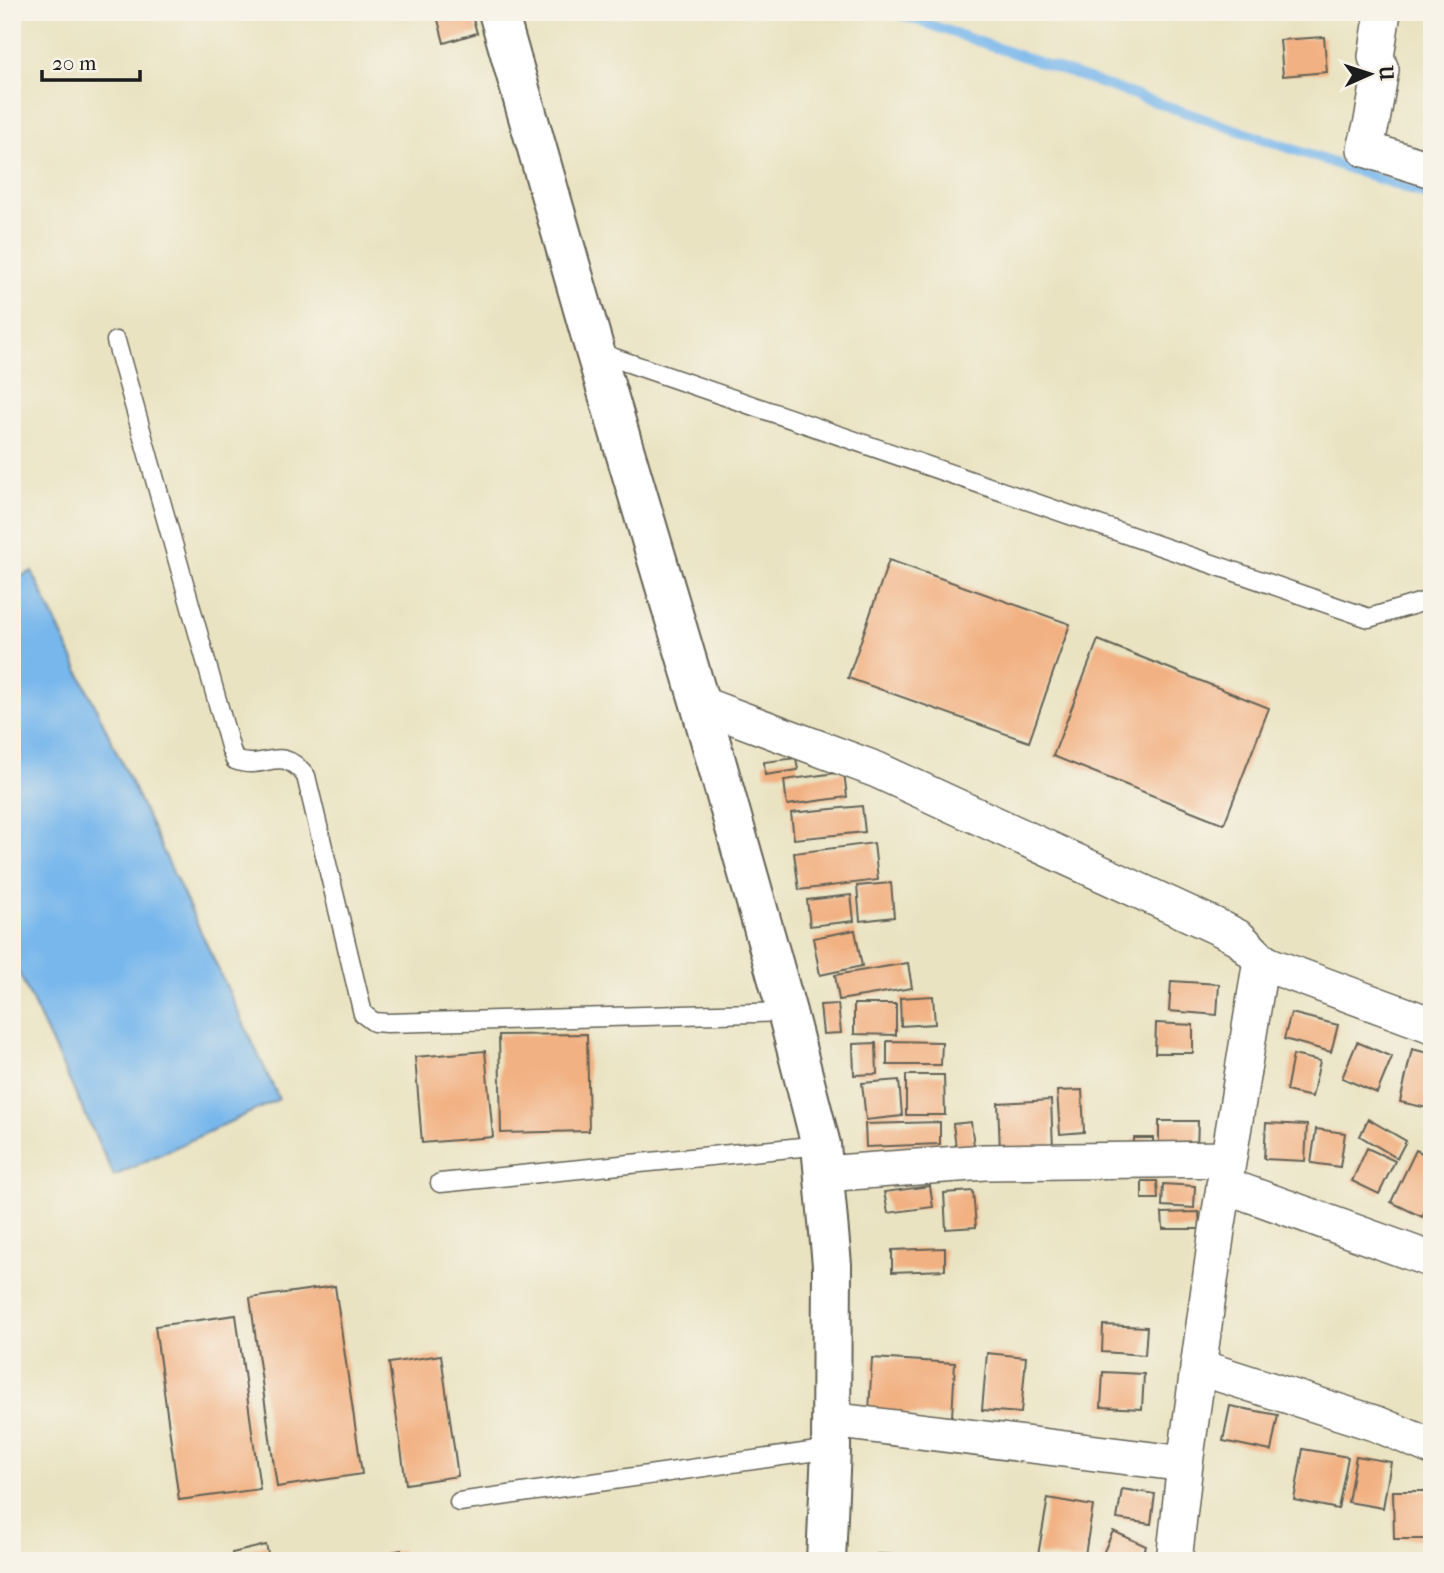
<svg xmlns="http://www.w3.org/2000/svg" width="1444" height="1573" viewBox="0 0 1444 1573" font-family="'IM FELL French Canon',serif">
<style>
.water{fill:#78b7ec;stroke:#4a6a84;stroke-width:2}
.lines{fill:none;stroke-linecap:round;stroke-linejoin:round}
.stream{stroke:#78b7ec;stroke-width:10}
.building{fill:#f2b182}
.lane-casing{stroke:#646256;stroke-width:21}
.street-casing{stroke:#646256;stroke-width:38}
.primary-casing{stroke:#646256;stroke-width:42}
.lane{stroke:#fff;stroke-width:18}
.street{stroke:#fff;stroke-width:35}
.primary{stroke:#fff;stroke-width:38}
</style>
<rect width="100%" height="100%" fill="#f7f3e8"/>
<filter id="ink" filterUnits="userSpaceOnUse"><feTurbulence type="fractalNoise" baseFrequency=".0143" numOctaves="2"/><feDisplacementMap in="SourceGraphic" scale="14" xChannelSelector="R" yChannelSelector="G"/><feConvolveMatrix kernelMatrix="1 2 1 2 8 2 1 2 1" color-interpolation-filters="sRGB"/></filter>
<filter id="wash" filterUnits="userSpaceOnUse"><feTurbulence type="fractalNoise" baseFrequency=".00686" numOctaves="4" result="noise"/><feDisplacementMap in="SourceGraphic" scale="28" xChannelSelector="R" yChannelSelector="G"/><feGaussianBlur stdDeviation="1.57" result="paint"/><feColorMatrix in="noise" values="0 0 0 0 0 0 0 0 0 0 0 0 0 0 0 0 0 1.4 0 .05"/><feComposite in="paint" operator="in"/></filter>
<g filter="url(#wash)">
<rect width="100%" height="100%" fill="#eae3c2"/>
<!-- water -->
<path class="water" d="M32,571l247,528 -165,77 -102,-218v-377z"/>
<g class="lines">
<!-- stream -->
<path class="stream" d="M893,12l539,185"/>
</g>
<g id="blocks">
<!-- building -->
<path class="building" d="M436,12h35l6,21 -33,10z
M1324,37l3,35 -44,4 -3,-36z
M889,560l181,64 -41,118 -181,-64z
M1098,640l171,68 -45,116 -171,-68z
M796,758l2,12 -33,5 -1,-13z
M844,772l3,25 -60,8 -3,-25z
M862,806l3,26 -71,7 -3,-26z
M874,843l4,37 -79,10 -5,-37z
M891,883l3,34 -34,4 -3,-35z
M851,895l3,26 -44,5 -3,-26z
M855,930l7,36 -42,9 -7,-37z
M908,963l4,25 -73,12 -4,-25z
M1171,981l48,3 -2,31 -48,-4z
M933,996l2,28 -34,2 -1,-28z
M838,1004l3,29 -18,1 -3,-29z
M854,1004h42v31l-42,-1z
M1291,1013l47,12 -7,27 -47,-13z
M1156,1023l37,2v28h-38z
M587,1034l2,97 -88,2 -2,-98z
M887,1041l55,1 -1,23h-54z
M1357,1042l35,15 -15,36 -35,-15z
M876,1043l1,31 -23,1 -1,-31z
M1412,1049l20,5v55l-32,-7z
M485,1051l8,86 -71,6 -7,-86z
M1293,1055l27,6 -8,36 -26,-6z
M906,1075h38l1,40h-39z
M899,1080l3,36 -36,4 -4,-37z
M1082,1090l2,42 -24,2 -3,-43z
M1051,1100l2,48 -53,2 -2,-47z
M1368,1119l38,22 -9,17 -37,-22z
M1159,1121h39l-1,29h-38z
M940,1122v22l-74,3 -1,-23z
M971,1122l3,24 -18,2 -3,-24z
M1266,1123l41,2 -2,36 -41,-2z
M1316,1129l29,4 -5,34 -29,-4z
M1134,1138h19v20h-19z
M1367,1148l28,13 -16,33 -27,-13z
M1416,1150l16,8v37l-10,22 -31,-15z
M1142,1181h15l1,18h-16z
M1163,1184l32,2 -1,22 -32,-2z
M930,1186l3,21 -45,6 -4,-21z
M973,1191l3,36 -30,2 -2,-36z
M1199,1212l1,17h-37l-1,-16z
M945,1248v22l-53,2v-22z
M335,1286l27,188 -85,13 -27,-189z
M236,1315l24,174 -81,11 -24,-174z
M1103,1325l44,2 -2,28 -43,-3z
M987,1353l39,4 -5,56 -39,-3z
M441,1355l17,121 -52,8 -17,-121z
M872,1358l83,5 -3,54 -83,-5z
M1103,1372l41,2 -2,35 -41,-2z
M1230,1406l48,9 -7,36 -48,-10z
M1303,1449l45,8 -10,52 -44,-9z
M1356,1456l35,6 -8,46 -35,-6z
M1122,1489l33,5 -4,30 -34,-5z
M1393,1491h39v48h-38z
M1048,1498l45,8 -9,55 -46,-6z
M1113,1531l33,15 -6,15h-32l-7,-3z
M266,1545l4,16h-36l-2,-8z
M401,1550l2,11h-20l-1,-7z
M877,1554l62,3v4h-62z"/>
</g>
</g>
<g filter="url(#ink)">
<use href="#blocks" fill-opacity="0" stroke="#646256" stroke-width="2"/>
<g class="lines">
<defs>
<path id="lane" d="M116,341l115,409 4,10c31,12 44,-18 71,16l57,238 11,8 13,1 400,-11
M597,352l772,266 63,-19
M440,1183l381,-38
M459,1502l372,-53"/>
<path id="street" d="M1383,12l-7,45 5,13 -9,51 -7,28 67,21
M700,704l177,66 343,158 19,10 22,22 -44,270 -32,234 -11,97
M1261,960l8,5 163,60
M823,1174l162,-12 243,-3
M1224,1185l208,75
M1198,1367l179,57 55,23
M831,1420l354,44"/>
<path id="primary" d="M498,12l97,339 105,353 87,308 34,133 11,120 -1,184 -5,112"/>
</defs>
<!-- lane casing -->
<use href="#lane" class="lane-casing"/>
<!-- street casing -->
<use href="#street" class="street-casing"/>
<!-- primary casing -->
<use href="#primary" class="primary-casing"/>
<!-- lane -->
<use href="#lane" class="lane"/>
<!-- street -->
<use href="#street" class="street"/>
<!-- primary -->
<use href="#primary" class="primary"/>
</g>
</g>
<!-- margin -->
<rect width="1444" height="1573" fill="none" stroke="#f7f3e8" stroke-width="42"/>
<!-- north arrow -->
<g transform="translate(1370 74) rotate(87)" stroke="#f7f3e8" stroke-width="5" paint-order="stroke">
<path d="M0-5L12 26L0 18L-12 26Z" fill="#1c1c1c"/>
<text y="-10" font-size="19" font-weight="bold" text-anchor="middle" fill="#1c1c1c">U</text>
</g>
<!-- scale -->
<path d="M42 70v10h98v-10" fill="none" stroke="#1c1c1c" stroke-width="3.5"/>
<text x="52" y="70" font-size="21" fill="#1c1c1c" stroke="#f7f3e8" stroke-width="5" paint-order="stroke">20 m</text>
</svg>
